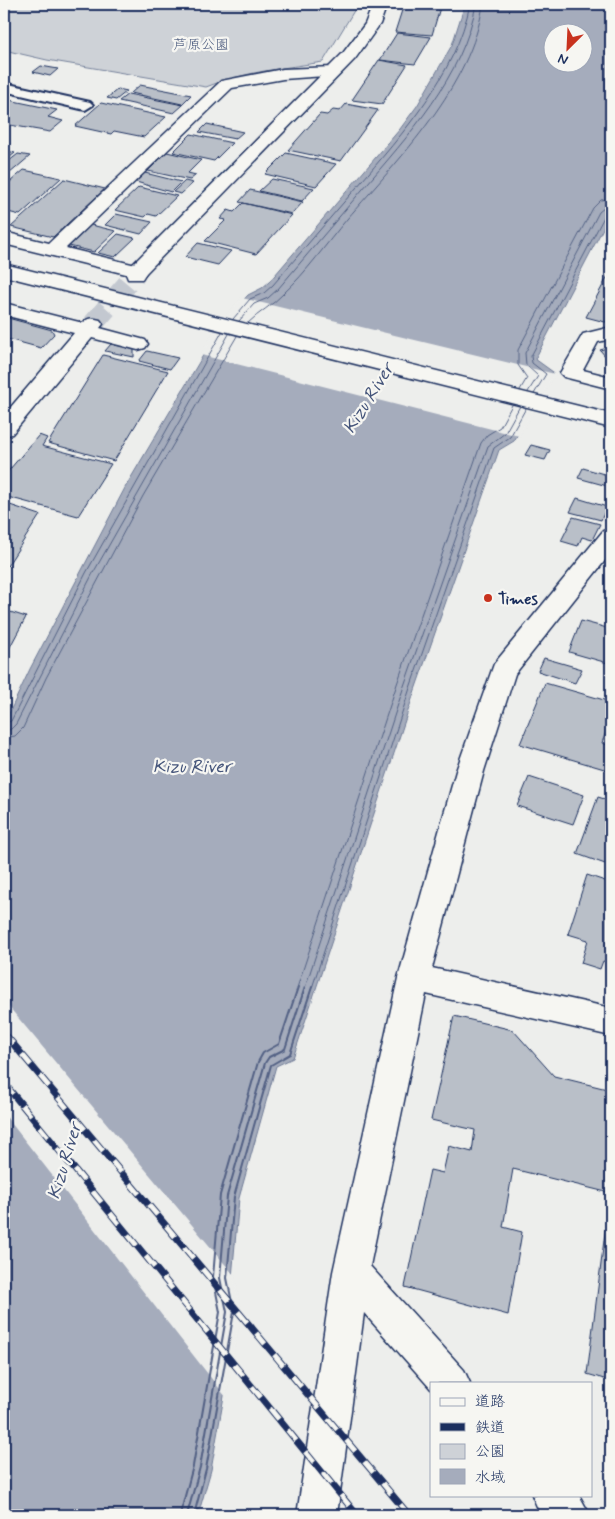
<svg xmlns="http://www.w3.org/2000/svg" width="615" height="1519" viewBox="0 0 615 1519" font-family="Mynerve,'Klee One',sans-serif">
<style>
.green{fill:#ced2d7;stroke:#74809a}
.water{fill:#a5acbc;stroke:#6e7a96;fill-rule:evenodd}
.pier{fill:#edeeec}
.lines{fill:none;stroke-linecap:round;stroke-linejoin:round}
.shore-far1{stroke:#526184;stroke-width:1}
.shore{stroke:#526184;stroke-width:2}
.building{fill:#b9bfc8;stroke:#1b2f5e}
.street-tunnel{stroke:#c3c8d0;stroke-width:21;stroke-dasharray:21 11;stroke-linecap:butt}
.lane-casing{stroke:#1b2f5e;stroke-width:4}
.street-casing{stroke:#1b2f5e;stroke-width:3}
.secondary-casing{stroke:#1b2f5e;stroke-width:3}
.primary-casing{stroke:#1b2f5e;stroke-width:3}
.lane{fill:#f6f6f2;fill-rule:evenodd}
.street{fill:#f6f6f2;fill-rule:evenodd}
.secondary{fill:#f6f6f2;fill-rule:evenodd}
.primary{fill:#f6f6f2;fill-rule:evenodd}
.rail-casing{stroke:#1b2f5e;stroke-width:7}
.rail{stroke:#f6f6f2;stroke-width:5;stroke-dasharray:14;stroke-linecap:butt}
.poi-dot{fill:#c8321e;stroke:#f6f6f2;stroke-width:2}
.labels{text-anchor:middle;stroke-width:4.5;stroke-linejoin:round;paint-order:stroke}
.far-park-label{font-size:14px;fill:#48587c;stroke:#f6f6f2}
.poi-label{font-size:16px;font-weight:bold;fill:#1b2f5e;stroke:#f6f6f2;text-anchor:start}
.water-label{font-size:18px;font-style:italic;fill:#44547a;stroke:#f6f6f2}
</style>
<rect width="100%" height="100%" fill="#edeeec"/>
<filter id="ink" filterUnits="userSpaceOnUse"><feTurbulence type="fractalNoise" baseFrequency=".02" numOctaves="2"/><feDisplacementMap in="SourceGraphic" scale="10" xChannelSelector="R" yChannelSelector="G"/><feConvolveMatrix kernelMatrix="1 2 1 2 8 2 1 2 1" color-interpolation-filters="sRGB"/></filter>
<g filter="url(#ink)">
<!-- green -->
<path class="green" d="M4,4h354l-35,58c-39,6 -80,10 -117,25l-159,-27 -43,-10z"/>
<!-- water -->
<path class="water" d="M465,4h146v209l-76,146 18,13 -39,69 -15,9 -84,240 -122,368 -17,8 -37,132 -7,80 7,33 -28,159 -13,45h-194v-791l26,-55 96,-183 95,-161 27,-30 14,-7 7,-6 131,-153 17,-23 35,-61zM552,32h30v30h-30z"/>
<!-- pier -->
<path class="pier" d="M242,298l313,76 -36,62 -318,-81 18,-31z
M4,1001l230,274 7,36 -15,86 -222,-283z"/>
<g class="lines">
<!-- shore-far1 -->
<path class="shore-far1" d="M233,319l17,-20 14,-6 9,-8c28,-33 56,-66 84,-98 46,-54 99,-112 113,-183
M239,321l15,-17 14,-6 10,-9c28,-33 56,-66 84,-99 46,-54 102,-114 114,-186
M248,323c11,-11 25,-18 35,-29 24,-22 43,-50 64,-75 52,-60 125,-133 136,-215
M520,390l7,-12 -9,-13v-15l75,-142 8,-8 10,-2
M528,392l10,-16 -12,-11 -1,-12 74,-141 6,-5 6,-1
M534,394l12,-20 -14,-11 -1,-7 74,-141 6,-3
M4,724l7,-3 75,-148 136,-241
M4,731l7,-2 5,-5 76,-149 137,-241
M4,738l11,-2 8,-8 23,-50 97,-182 94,-160
M297,988l100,-304 84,-241 6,-8 13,-8 12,-22
M305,988l99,-302 84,-240 17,-13 15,-27
M312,988l98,-300 84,-240 16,-11 16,-29"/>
<!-- shore -->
<path class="shore" d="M180,1515l13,-49 27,-154 -7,-35 7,-82 38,-133 5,-9 16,-9 19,-57
M187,1515l13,-48 27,-155 -7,-34 7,-82 38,-133 4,-6 16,-8 20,-62
M194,1515l12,-46 28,-157 -7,-34 7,-81 37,-132 19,-11 22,-67"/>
</g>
<!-- building -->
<path class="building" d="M404,4h37l-9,31 -37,-3z
M397,33l34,4 -16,27 -35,-4z
M379,60l28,5 -25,39 -30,-4z
M41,66l17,3 -8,7 -17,-4z
M140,85l51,10 -9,9 -51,-11z
M118,89l9,2 -11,9 -9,-2z
M128,94l55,11 -9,8 -55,-12z
M4,99l53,11 -9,7 15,4 -13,11 -46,-8z
M101,103l65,14 -22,20 -30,-6 -3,3 -36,-8z
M346,104l32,6 -37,51 -53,-11 32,-36 7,1 6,-5 7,1z
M207,124l36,8 -8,7 -36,-7z
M191,134l41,9 -18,18 -41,-9z
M4,150l11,3 -11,9z
M167,152l34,8 -13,13 8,2 -6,5 -42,-9z
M286,153l50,11 -20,22 -51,-12z
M18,154l12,2 -21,18 -5,-2v-7z
M24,170l37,8 -41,37 -16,-4v-24z
M145,173l36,9 -10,10 -35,-10z
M64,179l41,10 -52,48 -42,-10z
M272,179l42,9 -12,13 -43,-10z
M185,181l8,2 -12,11 -8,-2z
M139,187l38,9 -21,20 -8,-2 -3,3 -30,-7z
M250,190l53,12 -11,12 -53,-12z
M243,203l49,12 -36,39 -51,-13 21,-21 -6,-1 8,-9 6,2z
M116,214l36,8 -11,12 -36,-9z
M91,225l25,6 -22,21 -25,-6z
M118,234l17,4 -20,19 -17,-4z
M198,243l33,8 -13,14 -33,-8z
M611,270v51l-6,1 -19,-5z
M4,317l48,13 2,4 -13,14 -37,-10z
M111,344l23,5v8l-29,-6z
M611,347v16l-11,-13z
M147,351l31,7 -8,11 -31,-8z
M103,355l65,16 -54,90 -66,-18z
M39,435l8,3 -5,8 69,18 -33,52 -74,-20v-20z
M531,445l19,5 -5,10 -20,-5z
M583,468l28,8v11l-33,-9z
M577,498l30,9 -6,13 -31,-8z
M4,503l36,12 -36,56z
M573,517l27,7 -8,16 -10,-3 -4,9 -17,-5z
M4,610l22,7 -22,41z
M581,621l30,8v35l-42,-12z
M544,658l38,11 -7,14 -37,-12z
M545,683l66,19v15l-9,26 9,3v25l-91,-27z
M529,777l55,18 -11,29 -56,-18z
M598,797l13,4v56l-3,8 -31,-11z
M587,875l24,8v80l-8,-2 -3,8 -19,-6 7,-23 -20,-6z
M454,1016l59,14 41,46 57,14v291l-24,-7 23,-181 -97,-24 -10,58 19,5 -14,83 -103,-28 25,-117 13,3 6,-27 23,6 3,-22 -44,-10z"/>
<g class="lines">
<!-- street-tunnel -->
<path class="street-tunnel" d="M93,324l42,-49"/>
<defs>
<path id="lane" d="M4,83l86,19 3,3 -8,5 -81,-19z"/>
<path id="street" d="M333,67l8,5 -2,3 -56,4 -51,9 -166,160 78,19 3,4 -5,8h-14l-2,-5 -122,-30v-12l45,11 172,-162 62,-12z
M4,303l79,20c5,-6 10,-5 17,-3l3,4 -3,4 45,12 3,4 -3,4 -7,2 -46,-12 -80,96 -8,2v-21l70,-82 -70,-18z
M611,327v12l-13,3 -15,28 28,7v12l-47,-12 -4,-4 23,-39z
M611,529v24l-96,121 -31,97 -52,197 179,40v28l-185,-42 -56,272 94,104 6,13h-39v6l-67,-76 -27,202h-40l36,-243 65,-294 58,-207 38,-107 109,-133z
M532,1495h47l11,20h-47l-5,-6z"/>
<path id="secondary" d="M373,4h14l-7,20 -25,35 -211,216h-14l-3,-4 3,-4 213,-214 22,-29z"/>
<path id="primary" d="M4,264l607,150v14l-607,-152z"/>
</defs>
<!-- lane casing -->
<use href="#lane" class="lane-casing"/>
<!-- street casing -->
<use href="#street" class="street-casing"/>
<!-- secondary casing -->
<use href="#secondary" class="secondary-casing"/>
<!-- primary casing -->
<use href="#primary" class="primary-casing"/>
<!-- lane -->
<use href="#lane" class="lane"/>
<!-- street -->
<use href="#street" class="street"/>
<!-- secondary -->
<use href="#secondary" class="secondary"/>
<!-- primary -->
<use href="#primary" class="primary"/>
<defs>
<path id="rail" d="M4,1033l405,482
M4,1083l353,432"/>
</defs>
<!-- rail casing -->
<use href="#rail" class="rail-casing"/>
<!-- rail -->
<use href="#rail" class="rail"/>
</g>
</g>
<!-- markers -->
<circle class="poi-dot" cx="488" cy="598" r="5"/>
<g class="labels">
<!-- far-park labels -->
<g class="far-park-label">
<text x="201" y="49">芦原公園</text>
</g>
<!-- poi labels -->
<g class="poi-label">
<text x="498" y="604">Times</text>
</g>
<!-- water labels -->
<g class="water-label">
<text transform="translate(368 398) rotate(-58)" y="6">Kizu River</text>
<text x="192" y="772">Kizu River</text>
<text transform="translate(64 1161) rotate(-73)" y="6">Kizu River</text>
</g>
</g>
<!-- margin -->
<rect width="615" height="1519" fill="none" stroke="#f6f6f2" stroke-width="20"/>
<rect x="10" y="10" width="595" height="1499" fill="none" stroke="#1b2f5e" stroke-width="2" filter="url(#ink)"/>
<!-- legend -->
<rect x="430" y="1382" width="162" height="115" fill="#f6f6f2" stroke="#9ea6b7"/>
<rect x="440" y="1398" width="25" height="8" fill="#f6f6f2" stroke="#9ea6b7"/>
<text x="475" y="1406" font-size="15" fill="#1b2f5e">道路</text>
<rect x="440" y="1423" width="25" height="8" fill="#1b2f5e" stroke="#9ea6b7"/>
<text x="475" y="1432" font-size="15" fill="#1b2f5e">鉄道</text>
<rect x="440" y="1444" width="25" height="15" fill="#ced2d7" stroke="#9ea6b7"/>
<text x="475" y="1456" font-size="15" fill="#1b2f5e">公園</text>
<rect x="440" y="1469" width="25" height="15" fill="#a5acbc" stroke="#9ea6b7"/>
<text x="475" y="1482" font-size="15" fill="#1b2f5e">水域</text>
<!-- north arrow -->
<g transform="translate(568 48) rotate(204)"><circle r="24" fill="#f6f6f2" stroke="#9ea6b7"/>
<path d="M0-4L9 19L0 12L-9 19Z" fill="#c8321e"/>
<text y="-8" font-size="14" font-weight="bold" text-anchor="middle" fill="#1b2f5e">N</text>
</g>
</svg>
